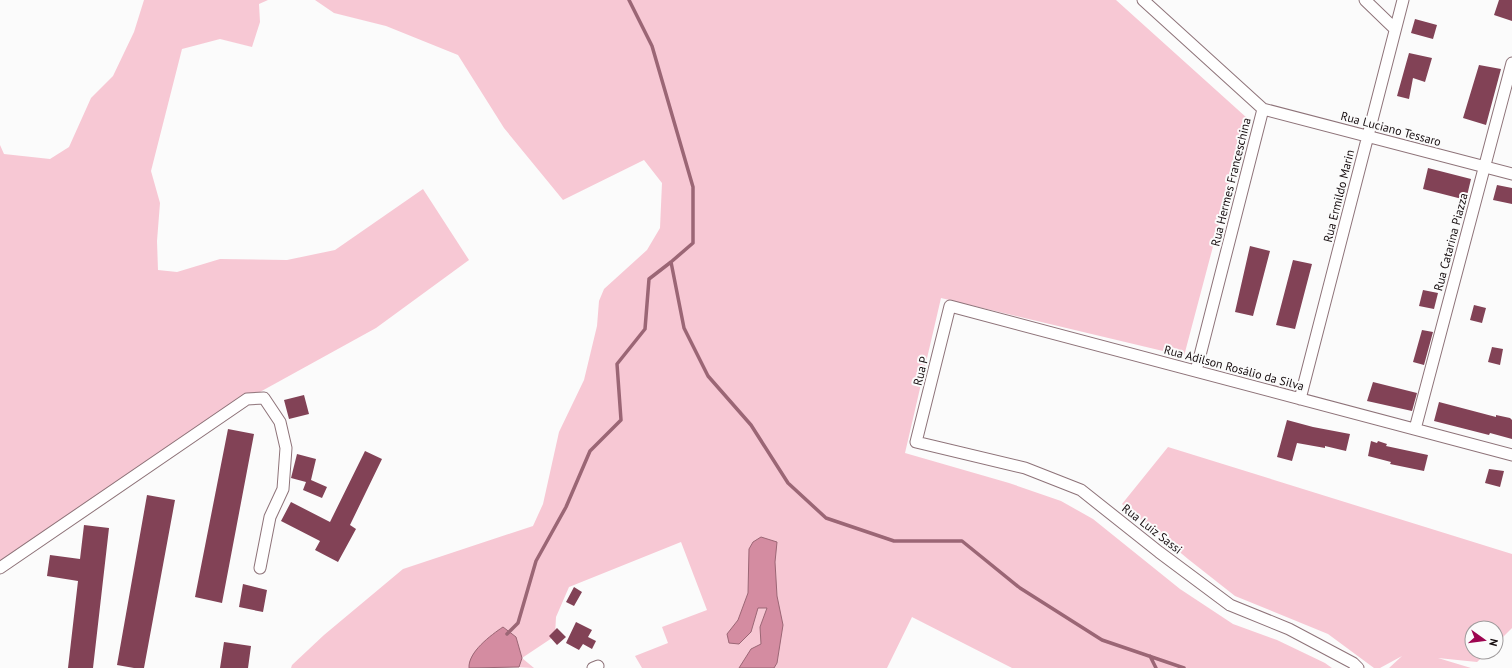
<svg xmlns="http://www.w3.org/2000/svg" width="1512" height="668" viewBox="0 0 1512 668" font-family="'PT Sans',sans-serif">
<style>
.green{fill:#f7c8d4}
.water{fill:#d48ca1;stroke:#9b6675}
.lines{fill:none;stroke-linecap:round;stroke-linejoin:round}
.stream{stroke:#9b6675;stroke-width:3.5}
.building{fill:#824256}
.street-casing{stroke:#8e7379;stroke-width:13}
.street{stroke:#fff;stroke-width:11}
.labels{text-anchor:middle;stroke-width:4;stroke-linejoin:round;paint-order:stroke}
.street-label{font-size:12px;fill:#150c0e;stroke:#fbfbfb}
</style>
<rect width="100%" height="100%" fill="#fbfbfb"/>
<!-- green -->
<path class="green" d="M144,0h124l-9,4 1,18 -8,25 -32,-8 -38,10 -31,122 9,32 -3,38 1,29 19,2 43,-13 67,1 48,-10 88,-61 46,71 -93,68 -129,71 -247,169v-423l4,9 46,5 19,-12 22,-49 22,-22 21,-44z
M315,0h801l131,118 -63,238 -243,-58 -36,155 104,30 52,18 32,18 87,70 53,35 44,16 48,23 7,5h-320l-100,-51 -25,51h-245l-7,-12 33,-13 -6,-16 45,-17 -26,-68 -112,45 -13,30 -1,19 -33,22 12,10 -65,-3v3h-178l1,-3 32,-30 79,-66 130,-43 10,-22 16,-72 25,-52 13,-54 2,-25 5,-12 43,-39 13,-22 2,-45 -18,-23 -81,40 -59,-72 -46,-73 -72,-29 -52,-13z
M1168,447l344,107v74l-16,16v-16h-24v24h16l-11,10 -39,-4 33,10h-82l13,-12 -22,12h-6l-46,-34 -93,-38 -47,-37 -66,-55z"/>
<!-- water -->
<path class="water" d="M761,537l16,5 -2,20 2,34 6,29 -6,38 -3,5h-35l12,-19 10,-5 -1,-17 7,-19h-9l-7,24 -12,12 -10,-1 -2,-9 11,-14 10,-27 1,-44 4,-7z
M503,627l13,10 6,21 -3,9 -50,1c-1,-16 22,-33 34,-41z"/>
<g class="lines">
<!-- stream -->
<path class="stream" d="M629,0l23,46 41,141v56l-22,19 13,66 24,48 43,49 37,58 38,35 68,23h68l58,47 82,52 82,28
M507,634l11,-11 18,-62 30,-54 24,-56 31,-31 -4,-56 28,-35 4,-50 22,-17
M1150,656l6,12"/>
</g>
<!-- building -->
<path class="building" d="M1499,0h13v21l-18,-6z
M1415,19l22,6 -4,14 -22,-6z
M1409,53l23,5 -7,24 -12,-4 -4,21 -12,-3z
M1479,65l22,4 -15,56 -23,-7z
M1428,168l43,11 -5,21 -43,-11z
M1497,185l15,3v16l-19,-4z
M1250,246l20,5 -17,65 -18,-4z
M1293,260l19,4 -17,65 -19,-4z
M1423,290l15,3 -4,16 -15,-3z
M1474,305l12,3 -4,15 -12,-3z
M1422,330l11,2 -9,33 -11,-3z
M1492,347l11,2 -3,16 -12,-3z
M1373,382l44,11 -5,18 -45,-10z
M304,395l5,19 -20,5 -5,-19z
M1439,402l57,15v-2l14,3 2,2v19l-22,-6 -1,2 -55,-14z
M1287,420l26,7 37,7 -4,17 -21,-5v2l-28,-5 -5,18 -15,-4z
M228,429l26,5 -32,169 -27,-6z
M1371,441l6,2 1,-2 9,3 -1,2 42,9 -4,16 -34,-7 1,-2 -23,-6z
M365,451l17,8 -32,66 6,4 -18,33 -23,-12 5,-9 -39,-20 10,-19 39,20z
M297,454l19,5 -5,21 16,7 -5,11 -19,-8 3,-8 -15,-4z
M1489,469l15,2 -4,16 -15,-4z
M147,495l28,5 -31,168h-10l-17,-3z
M84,525l25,3 -16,140h-25l10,-87 -31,-5 3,-21 30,4z
M243,584l24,6 -4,22 -24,-5z
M574,587l8,5 -8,14 -8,-4z
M576,622l16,8 -4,7 8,4 -4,8 -9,-5 -4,6 -13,-7z
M557,628l9,9 -9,8 -8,-9z
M224,642l27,4 -3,22h-28z"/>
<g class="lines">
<defs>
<path id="street" d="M1143,0l120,109 -67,262
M1365,0l30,29
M1263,109l249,65
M1300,399l103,-399
M1415,429l97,-366
M0,568l247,-169 17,-1 16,24 6,26 -3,41 -13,28 -10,51
M593,668l5,-2
M1358,668l-5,-5 -64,-34 -59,-24 -71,-53 -78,-62 -56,-22 -109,-26 34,-136 562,149"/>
</defs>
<!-- street casing -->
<use href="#street" class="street-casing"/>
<!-- street -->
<use href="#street" class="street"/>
</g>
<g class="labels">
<!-- street labels -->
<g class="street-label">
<text transform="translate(1391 129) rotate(15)" y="4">Rua Luciano Tessaro</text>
<text transform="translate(1231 182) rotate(-76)" y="4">Rua Hermes Franceschina</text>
<text transform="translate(1339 196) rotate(-76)" y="4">Rua Ermildo Marin</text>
<text transform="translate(1451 242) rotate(-75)" y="4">Rua Catarina Piazza</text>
<text transform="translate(1234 368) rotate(15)" y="4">Rua Adilson Rosálio da Silva</text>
<text transform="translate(921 371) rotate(-76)" y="4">Rua P</text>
<text transform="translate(1152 529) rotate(38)" y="4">Rua Luiz Sassi</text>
</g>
</g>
<!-- north arrow -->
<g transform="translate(1484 640) rotate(104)"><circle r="19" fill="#fbfbfb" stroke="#9f9b9c"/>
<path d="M0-3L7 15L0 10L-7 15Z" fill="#9d0550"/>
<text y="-6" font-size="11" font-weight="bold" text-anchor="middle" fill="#150c0e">N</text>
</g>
</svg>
